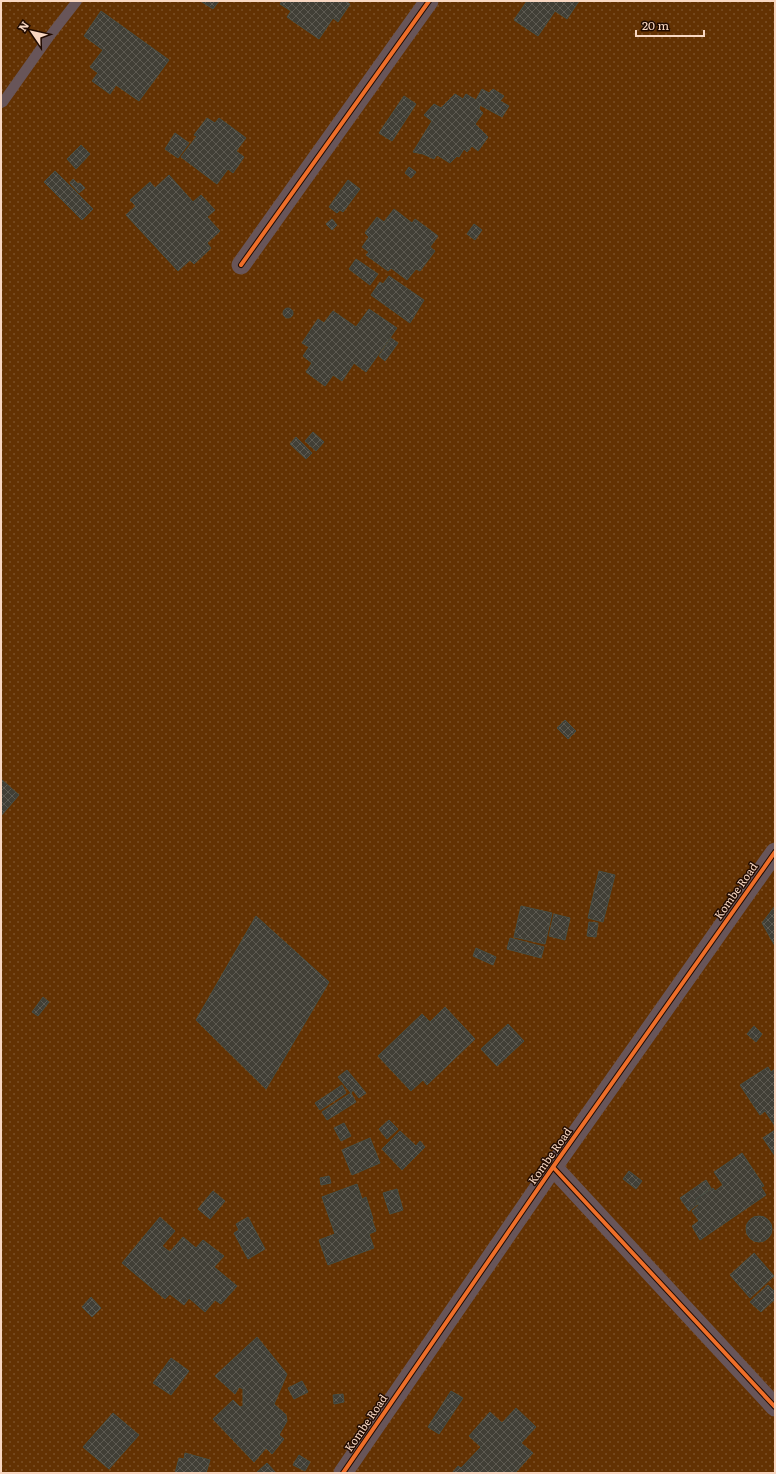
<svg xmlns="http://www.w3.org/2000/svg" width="776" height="1474" viewBox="0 0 776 1474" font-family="Literata,serif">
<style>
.grass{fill:url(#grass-dots)}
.building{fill:url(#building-cross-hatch);stroke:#474e44}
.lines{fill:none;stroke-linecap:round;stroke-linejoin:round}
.service{stroke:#685559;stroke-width:10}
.minor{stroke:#685559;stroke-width:19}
.cycleway-casing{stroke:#210b00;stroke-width:6}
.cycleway{stroke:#ee6e29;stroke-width:4}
.labels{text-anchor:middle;stroke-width:3;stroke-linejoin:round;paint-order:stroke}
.street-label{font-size:11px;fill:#f8d7c2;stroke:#210b00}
</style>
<defs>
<pattern id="grass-dots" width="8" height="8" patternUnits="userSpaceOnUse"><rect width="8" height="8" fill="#633203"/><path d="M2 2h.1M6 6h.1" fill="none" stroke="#7a4f26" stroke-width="1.8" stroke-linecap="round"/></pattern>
<pattern id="building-cross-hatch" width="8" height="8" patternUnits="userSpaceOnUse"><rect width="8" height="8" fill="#413f36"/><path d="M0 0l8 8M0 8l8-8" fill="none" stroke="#5d5a51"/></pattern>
</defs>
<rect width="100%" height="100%" fill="#322216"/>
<!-- grass -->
<path class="grass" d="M1,1h774v1472h-774z"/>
<!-- building -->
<path class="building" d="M203,1h16l-6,8 -11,-7z
M282,1h64l4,3 -12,18 -5,-4 -14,21 -32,-22 4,-6 -11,-7z
M527,1h52l-12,18 -12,-8 -17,25 -24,-16z
M101,11l68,49 -30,41 -23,-16 -6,9 -18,-13 6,-8 -8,-6 13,-17 -19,-14z
M482,89l7,4 4,-4 11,7 -4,5 9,5 -7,11 -22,-12 -1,4 4,4 -8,11 13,13 -10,14 -6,-5 -5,6 -3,-3 -5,8 -2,-1 -7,7 -13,-8 -3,4 -11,-5 -10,-2 19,-31 -8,-6 10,-11 7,4 14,-14 8,5 3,-5 10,6z
M404,96l12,8 -24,37 -13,-8z
M207,118l8,5 4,-5 27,20 -10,13 8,6 -11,16 -5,-4 -11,15 -36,-27 16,-21 -3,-1z
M175,133l14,10 -11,15 -13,-9z
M81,145l9,9 -14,15 -9,-10z
M409,167l7,5 -5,6 -6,-5z
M55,171l38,38 -11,11 -38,-38z
M169,175l24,27 8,-7 14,15 -8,7 13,14 -13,12 4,5 -17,16 -4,-4 -12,11 -52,-56 10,-9 -6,-6 20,-18 5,6z
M73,179l5,5 2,-1 5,5 -6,5 -9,-10z
M348,180l12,9 -17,23 -3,-2 -3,3 -8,-6z
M394,209l18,14 3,-4 23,17 -8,11 5,4 -15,20 -4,-2 -9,11 -16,-12 -3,3 -22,-16 3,-3 -7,-5 7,-10 -4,-4 12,-16 7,5z
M332,219l5,6 -5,5 -6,-6z
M474,224l8,6 -7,10 -8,-6z
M356,259l22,15 -8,11 -21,-16z
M389,276l35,24 -14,23 -39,-28 9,-13 3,2z
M283 313a5 5 0 1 1 10 0a5 5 0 1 1-10 0Z
M369,309l28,19 -31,44 -12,-9 -12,18 -9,-6 -8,11 -19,-14 6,-9 -9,-7 6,-9 -7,-4 16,-24 6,4 9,-12 23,16z
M391,338l7,5 -13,18 -6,-5z
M313,432l11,10 -8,9 -11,-10z
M296,437l16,16 -6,6 -16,-15z
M565,720l11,11 -8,8 -11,-11z
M1,779l18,16 -18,21z
M599,871l16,4 -12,47 -15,-4z
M521,906l31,7 -7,31 -31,-7z
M775,906v40l-13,-23z
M554,914l16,4 -5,22 -16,-4z
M256,916l73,66 -63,107 -70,-69z
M589,922l9,1 -2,14 -9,-1z
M510,938l34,9 -3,11 -34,-9z
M476,948l20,9 -3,8 -20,-9z
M43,997l6,5 -11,14 -6,-4z
M445,1007l30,32 -48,46 -4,-5 -12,11 -33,-35 44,-42 8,8z
M508,1024l16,17 -27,25 -16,-17z
M754,1026l8,8 -6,8 -9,-8z
M768,1067l3,5 4,-3v57l-10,-15 -5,4 -20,-30z
M347,1070l19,23 -7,5 -6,-8 -2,3 -13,-16z
M342,1085l4,8 -26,17 -5,-7z
M351,1093l5,9 -29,18 -5,-8z
M389,1120l9,9 -11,10 -8,-10z
M344,1123l7,13 -10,5 -7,-13z
M775,1130v26l-12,-18z
M400,1131l16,15 4,-5 5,6 -23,23 -20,-21z
M370,1138l10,25 -28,12 -10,-25z
M742,1153l22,33 -3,1 5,8 -66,45 -8,-14 7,-5 -7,-10 7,-6 -3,-6 17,-11 2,3 8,-6 -9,-13z
M629,1171l13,10 -6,8 -13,-10z
M329,1176l2,7 -10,2 -1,-7z
M706,1180l5,8 -16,12 3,4 -9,7 -9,-13z
M357,1184l5,15 4,-2 7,22 -1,1 4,11 -7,3 5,14 -46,17 -9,-25 16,-6 -13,-37z
M397,1189l6,21 -13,4 -7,-21z
M213,1191l12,10 -15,18 -12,-10z
M746 1229a13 13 0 1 1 26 0a13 13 0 1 1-26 0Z
M160,1217l15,14 -13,15 8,6 13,-15 13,11 7,-8 21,16 -10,11 23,19 -16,18 -6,-4 -10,12 -16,-14 -5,7 -14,-11 -5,5 -43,-36z
M248,1217l17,32 -17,10 -14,-26 5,-3 -3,-6z
M754,1253l20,23 -24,22 -20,-23z
M768,1285l7,7v7l-14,13 -11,-10z
M91,1297l10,11 -9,9 -10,-10z
M257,1337l30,37 -13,30 12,11 1,6 -8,14 5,4 -12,15 -6,-6 -12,14 -41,-43 20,-19 7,7 3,-1v-17l-4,-2 -4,7 -20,-18z
M171,1358l18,13 -18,24 -18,-12z
M302,1381l6,11 -14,7 -6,-11z
M451,1391l12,7 -24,36 -11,-7z
M343,1394l1,8 -10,2 -1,-9z
M516,1408l20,19 -15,16 12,10 -18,20h-63l6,-7 3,2 20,-21 -12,-11 21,-24 12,11z
M113,1413l26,22 -30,34 -26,-22z
M185,1453l25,7 -4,13h-31l4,-15 5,1z
M299,1455l11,7 -5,9 -12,-6z
M267,1463l9,10h-20z"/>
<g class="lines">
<!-- service -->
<path class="service" d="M1,103l2,-1 46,-65 28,-36"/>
<!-- minor -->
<path class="minor" d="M241,265l188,-264
M553,1167l222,240
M343,1473l210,-306 222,-315"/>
<defs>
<path id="cycleway" d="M241,265l188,-264
M553,1167l222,240
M343,1473l210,-306 222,-315"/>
</defs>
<!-- cycleway casing -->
<use href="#cycleway" class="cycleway-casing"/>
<!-- cycleway -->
<use href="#cycleway" class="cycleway"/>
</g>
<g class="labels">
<!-- street labels -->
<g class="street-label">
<text transform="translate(736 891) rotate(-55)" y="4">Kombe Road</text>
<text transform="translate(550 1156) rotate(-55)" y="4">Kombe Road</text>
<text transform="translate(366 1423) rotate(-56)" y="4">Kombe Road</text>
</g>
</g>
<!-- border -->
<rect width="776" height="1474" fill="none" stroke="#f8d7c2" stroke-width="4"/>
<!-- north arrow -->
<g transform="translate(32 32) rotate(304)" stroke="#210b00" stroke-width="3" paint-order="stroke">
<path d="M0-3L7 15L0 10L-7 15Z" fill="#f8d7c2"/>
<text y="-6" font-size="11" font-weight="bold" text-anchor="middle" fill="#f8d7c2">N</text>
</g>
<!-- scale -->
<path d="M636 30v6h68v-6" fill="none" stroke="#f8d7c2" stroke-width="2"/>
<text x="642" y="30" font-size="12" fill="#f8d7c2" stroke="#210b00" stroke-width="3" paint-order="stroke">20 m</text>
</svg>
